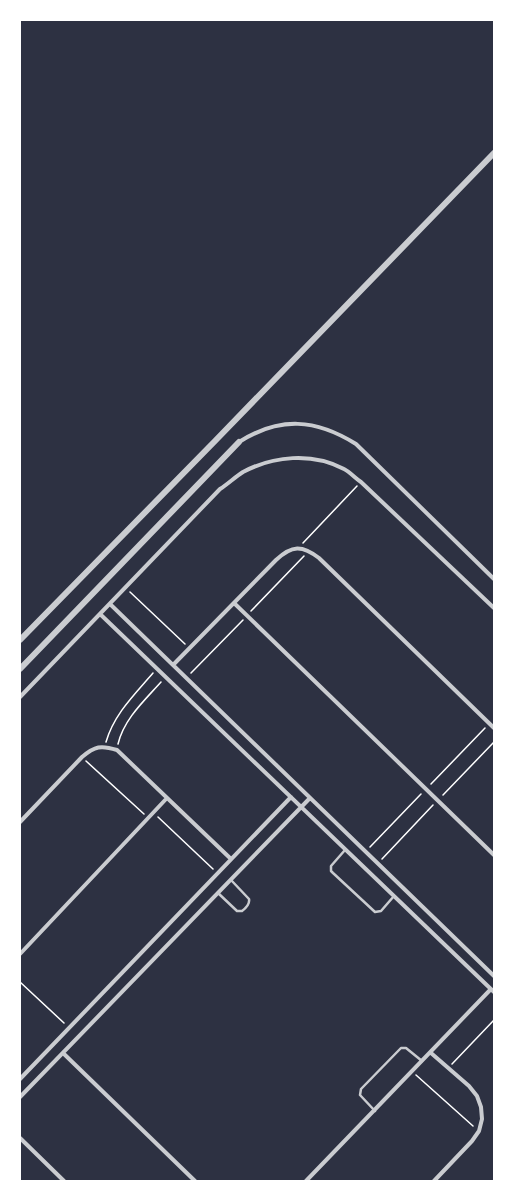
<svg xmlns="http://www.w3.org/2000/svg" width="514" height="1201" viewBox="0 0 514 1201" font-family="Georgia,serif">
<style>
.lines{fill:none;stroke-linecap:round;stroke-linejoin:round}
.path{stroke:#fff;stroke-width:1.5}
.service{stroke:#caccd0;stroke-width:2.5}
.minor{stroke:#caccd0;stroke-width:4}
.tertiary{stroke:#caccd0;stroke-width:6}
</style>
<rect width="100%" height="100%" fill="#2d3142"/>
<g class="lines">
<!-- path -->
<path class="path" d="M303,543l54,-57
M130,592l55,52
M251,611l53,-55
M191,673l52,-53
M106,742c8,-28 29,-48 47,-69
M118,744c6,-25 26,-43 43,-62
M86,761l58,53
M431,784l54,-56
M443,795l51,-53
M158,817l55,52
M370,847l51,-53
M382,859l51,-54
M20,982l44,41
M452,1064l42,-44
M416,1075l57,51"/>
<!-- service -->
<path class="service" d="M345,850l-14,16v5l2,2 42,39 6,-1 13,-15
M218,893l19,18h5c4,-3 8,-7 7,-12l-18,-19
M375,1111l-15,-16 1,-6 40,-41h5l16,13"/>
<!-- minor -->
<path class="minor" d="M239,442c41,-26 77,-23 117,2l138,135
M234,603l260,252
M110,604l384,372
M100,614l394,378
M173,665l103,-105c16,-15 26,-15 43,-2l175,170
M20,697l200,-208c8,-5 15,-12 23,-17 30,-16 69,-20 101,-3 6,3 11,9 17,13l133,126
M20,822l62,-65c13,-11 19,-12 35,-7l114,109
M20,954l147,-156
M63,1053l132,128
M431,1053l38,33 8,10 4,11 1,12 -3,12 -7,10 -38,40
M20,1079l271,-282
M20,1097l290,-299
M20,1138l44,43
M306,1181l185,-192"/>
<!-- tertiary -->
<path class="tertiary" d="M20,640l195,-199 279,-288
M20,669l219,-227"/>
</g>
<!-- border -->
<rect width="514" height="1201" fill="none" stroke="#ffffff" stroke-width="42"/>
</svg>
